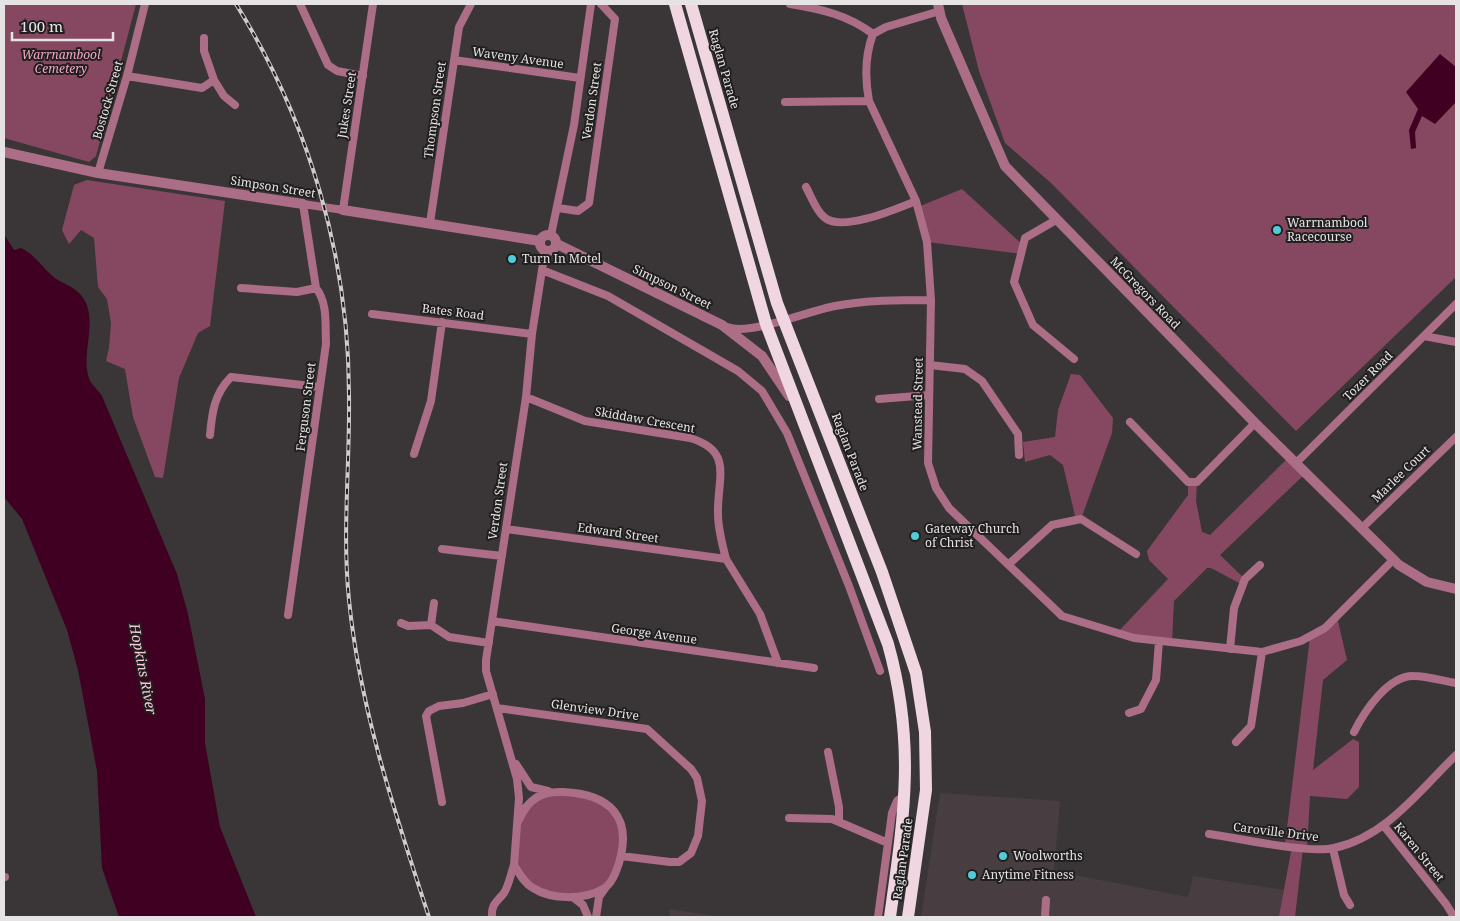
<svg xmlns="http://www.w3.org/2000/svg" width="1460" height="921" viewBox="0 0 1460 921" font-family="'Noto Serif',serif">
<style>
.built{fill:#483d41}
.green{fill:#864861}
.water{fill:#400022}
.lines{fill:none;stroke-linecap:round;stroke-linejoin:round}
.minor{stroke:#ac6e86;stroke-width:8}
.tertiary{stroke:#ac6e86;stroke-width:10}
.trunk{stroke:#f0d6e0;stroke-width:12}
.rail-casing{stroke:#cfcbcc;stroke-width:4}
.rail{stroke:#201e1e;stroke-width:2;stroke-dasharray:5.5;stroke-linecap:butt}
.poi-dot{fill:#52cbd8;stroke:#201e1e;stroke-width:2}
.labels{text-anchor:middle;stroke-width:4;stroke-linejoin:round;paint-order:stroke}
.park-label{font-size:12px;font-style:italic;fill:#f2a7c4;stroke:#201e1e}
.street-label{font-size:12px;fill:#e6e3e4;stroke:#201e1e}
.poi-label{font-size:12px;fill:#e6e3e4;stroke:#201e1e;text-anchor:start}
.water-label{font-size:14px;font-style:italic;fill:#fdc9dc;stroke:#201e1e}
</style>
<rect width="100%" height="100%" fill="#3a3637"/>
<!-- built -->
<path class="built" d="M940,793l120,8 -6,70 134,26 5,-21 92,14 -4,27h-360z
M670,909l46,7 9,1h-56z"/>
<!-- green -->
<path class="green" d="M4,4h132l-40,152 -7,6 -85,-24z
M962,4h494v273l-160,154 -245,-248 -46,-40 -26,-72z
M87,180l138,21 -15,125 -12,7 -19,45 -16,100 -8,-1 -22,-60 -8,-48 -19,-8 3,-13 2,-25 -4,-24 -9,-12 -4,-49 -13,-8 -12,14 -7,-14 12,-45z
M962,189l61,56 -2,9 -94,-12 -9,-35z
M1071,374l9,1 33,43 -1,15 -31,86 -5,1 -13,-55 -13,-10 -25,7 -2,-20 32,-5 3,-27z
M1289,457l17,16 -86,82 25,24 -2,6 -32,-17h-4l-33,33 -2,41 -55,-9 51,-54 -19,-19 -2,-9 41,-56v-13h9l-1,19 6,31 8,3z
M1337,617l10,43 -24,20 -10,90 40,-31 6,3v45l-12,12 -37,-3 -3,52h-4l-8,69h-16l13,-71 -7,-1 25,-208z
M543,793h42l31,19 7,20 -2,24 -18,33 -29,9 -35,-6 -25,-27 5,-45z"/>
<!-- water -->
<path class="water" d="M1440,54l16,13v35l-21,22 -13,-8 -7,16 1,16 -5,1 -2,-19 9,-21 -12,-17z
M4,234l10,16 7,-2c15,7 21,20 34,30 7,5 17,8 23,14 25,23 0,62 12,89 3,5 9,10 12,15l75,178 11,40 17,85v44l15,84 36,90h-137l-17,-49 -5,-97 -19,-101 -11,-40 -45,-111 -18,-22z"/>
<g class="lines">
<!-- minor -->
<path class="minor" d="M300,4l28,61 9,6 26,5
M790,4c31,5 58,11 83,30
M940,11l-54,16 -13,7c-8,21 -8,45 -4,67l47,100 11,41 4,58 -3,163 8,25 13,20 113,108 72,22 128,14 39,-11 24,-13 69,-69
M454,60l126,18
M127,76l75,12 12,-8 -10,-29v-13
M214,80l10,16 11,9
M785,102l84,-1
M98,173l29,-97 18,-72
M806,187c5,9 10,24 18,30 17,16 72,-8 92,-16
M558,208l20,3 11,-8 26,-184 -14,-15
M1056,220l-31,18 -11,44 19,43 41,34
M430,223l29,-196 12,-23
M551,235l23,-110 17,-121
M542,270l66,26 130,75 24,20 25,42 62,153 31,85
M241,288l56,4 19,-4
M372,314l160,20
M727,327c24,9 80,-16 108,-21 31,-6 64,-6 96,-6
M1424,336l32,6
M930,365l35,4 17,12 36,53 1,21
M526,397l59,24 105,17c44,13 27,40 28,76 0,15 4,30 8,45l34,55 18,49
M879,399l50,-4
M1130,422l58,60h9l58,-59
M210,435c2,-22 4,-41 21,-58l89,10
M414,454l17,-53 11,-79
M1296,463l160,-159
M1362,528l94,-91
M506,529l220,30
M442,549l60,7
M1009,564l43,-39 29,-6 55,35
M288,615l38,-271c-1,-19 2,-41 -10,-56l-13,-84 40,6 30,-206
M492,621l322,47
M401,623l7,3 23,-1 18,12 40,6
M431,625l3,-22
M1230,649l4,-41 11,-29 15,-14
M497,708l150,21 44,40 6,9 5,23 -4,35 -7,17 -12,9h-9l-49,-6
M1129,713l12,-4 15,-29 3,-39
M1354,732c10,-20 34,-57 60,-56 14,0 28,5 42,7
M1236,742l15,-16 11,-74
M828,752l11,55v15
M516,764l15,23 17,4
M442,802l-16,-86 3,-5 10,-5 24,-3 30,-9
M789,818l43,1 56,24
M519,820c9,-21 22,-29 44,-28 46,2 70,24 56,71 -3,9 -7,21 -16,26 -19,11 -51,11 -70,-1 -9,-5 -14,-15 -19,-23l5,-67 -2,-19 -31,-108v-11l40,-263 6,-63 13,-83
M1384,826l62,78 8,13
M1209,834c30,4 99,20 125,14 52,-11 86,-58 122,-93
M1333,849l11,46 6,10
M4,877h1
M574,898l9,7 5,12
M492,917c-1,-13 5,-15 12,-24 5,-8 7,-20 10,-28
M596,917l3,-20 7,-10
M878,917l14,-104 5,-12 8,-6
M1045,917l1,-17"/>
<!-- tertiary -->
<path class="tertiary" d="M938,4l3,14 64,148 250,257 144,142 28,17 29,7
M4,152l94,21 205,31
M343,210l197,31
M540 243a8 8 0 1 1 16 0a8 8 0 1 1-16 0Z
M557,244l165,81 40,31 27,40"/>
<!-- trunk -->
<path class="trunk" d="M675,4l91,320 122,320c28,100 16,173 2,273
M691,4l86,299 105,269 34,101 9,59 1,58 -18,127"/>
<defs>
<path id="rail" d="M236,4c73,118 113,252 113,392 1,68 -7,136 0,204 11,110 46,213 80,317"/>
</defs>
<!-- rail casing -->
<use href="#rail" class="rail-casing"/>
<!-- rail -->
<use href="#rail" class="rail"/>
</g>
<!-- markers -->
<g class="poi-dot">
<circle cx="1277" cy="230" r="5"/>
<circle cx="512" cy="259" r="5"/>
<circle cx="915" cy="536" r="5"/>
<circle cx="1003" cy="856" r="5"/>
<circle cx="972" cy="875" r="5"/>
</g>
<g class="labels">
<!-- park labels -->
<g class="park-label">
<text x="61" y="59">Warrnambool<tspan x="61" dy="14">Cemetery</tspan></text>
</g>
<!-- street labels -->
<g class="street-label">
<text transform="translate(518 58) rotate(8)" y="4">Waveny Avenue</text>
<text transform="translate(724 69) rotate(74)" y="4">Raglan Parade</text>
<text transform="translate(108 100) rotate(-74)" y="4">Bostock Street</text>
<text transform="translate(592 101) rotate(-82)" y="4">Verdon Street</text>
<text transform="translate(347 105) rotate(-81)" y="4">Jukes Street</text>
<text transform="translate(435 110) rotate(-82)" y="4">Thompson Street</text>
<text transform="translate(273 187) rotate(9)" y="4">Simpson Street</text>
<text transform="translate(672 287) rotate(26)" y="4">Simpson Street</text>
<text transform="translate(1145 293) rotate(46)" y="4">McGregors Road</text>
<text transform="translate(453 312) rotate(7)" y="4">Bates Road</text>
<text transform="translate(1368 376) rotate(-45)" y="4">Tozer Road</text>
<text transform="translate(918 404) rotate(-89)" y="4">Wanstead Street</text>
<text transform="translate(306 407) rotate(-83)" y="4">Ferguson Street</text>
<text transform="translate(645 420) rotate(10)" y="4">Skiddaw Crescent</text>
<text transform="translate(850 452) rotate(69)" y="4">Raglan Parade</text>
<text transform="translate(1401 474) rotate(-44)" y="4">Marlee Court</text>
<text transform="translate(498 501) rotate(-82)" y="4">Verdon Street</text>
<text transform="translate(618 533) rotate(8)" y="4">Edward Street</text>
<text transform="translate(654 634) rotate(8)" y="4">George Avenue</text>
<text transform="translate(595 710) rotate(8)" y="4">Glenview Drive</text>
<text transform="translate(1276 832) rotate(7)" y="4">Caroville Drive</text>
<text transform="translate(1419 852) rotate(51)" y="4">Karen Street</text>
<text transform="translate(903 859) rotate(-82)" y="4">Raglan Parade</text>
</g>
<!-- poi labels -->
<g class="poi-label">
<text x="1287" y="227">Warrnambool<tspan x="1287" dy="14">Racecourse</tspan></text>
<text x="522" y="263">Turn In Motel</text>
<text x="925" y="533">Gateway Church<tspan x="925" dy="14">of Christ</tspan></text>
<text x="1013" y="860">Woolworths</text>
<text x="982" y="879">Anytime Fitness</text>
</g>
<!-- water labels -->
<g class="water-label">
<text transform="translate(143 669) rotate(79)" y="5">Hopkins River</text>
</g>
</g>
<!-- border -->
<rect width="1460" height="921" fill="none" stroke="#e6e3e4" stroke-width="10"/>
<!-- scale -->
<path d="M12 32v8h101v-8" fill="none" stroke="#e6e3e4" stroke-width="2.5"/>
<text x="20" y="32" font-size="15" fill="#e6e3e4" stroke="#201e1e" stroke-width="4" paint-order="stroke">100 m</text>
</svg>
